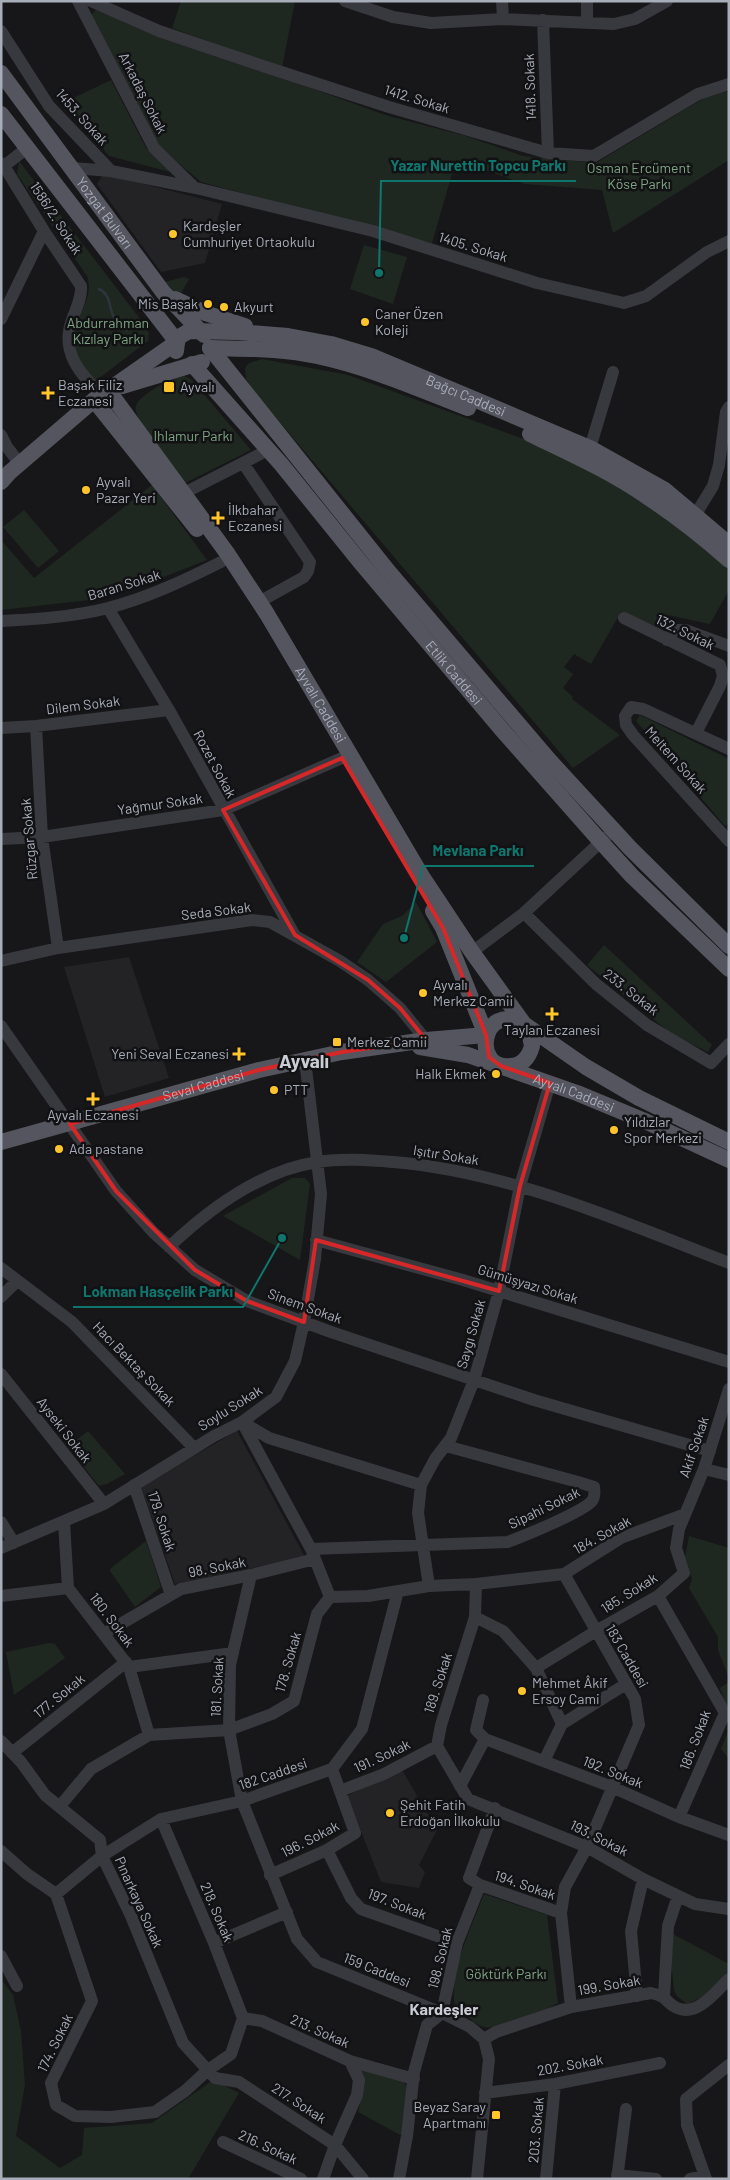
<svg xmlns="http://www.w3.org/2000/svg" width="730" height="2180" viewBox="0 0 730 2180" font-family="Barlow,sans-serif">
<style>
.built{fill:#232326}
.green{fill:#1f2820}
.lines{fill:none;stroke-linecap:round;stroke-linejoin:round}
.stream{stroke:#2c353e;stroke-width:2.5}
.minor{stroke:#38383f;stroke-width:12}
.major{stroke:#54555e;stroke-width:16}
.marked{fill:none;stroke:#d62828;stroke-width:4;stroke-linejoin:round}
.poi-dot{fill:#ffc52a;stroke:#121214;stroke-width:2}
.labels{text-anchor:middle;stroke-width:5;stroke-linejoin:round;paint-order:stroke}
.street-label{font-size:14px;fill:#a8adba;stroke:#121214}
.park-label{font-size:14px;fill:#7ea683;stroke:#121214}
.poi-label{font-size:14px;fill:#a8adba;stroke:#121214;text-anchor:start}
.quarter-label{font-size:16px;font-weight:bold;fill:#caccd6;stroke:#121214}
.district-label{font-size:19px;font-weight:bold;fill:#caccd6;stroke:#121214}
.leader{fill:none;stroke:#0f766e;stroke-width:2}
.callout-dot{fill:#0f766e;stroke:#121214;stroke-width:2}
.callout-label{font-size:15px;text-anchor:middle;font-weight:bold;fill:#0f766e;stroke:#121214;stroke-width:5;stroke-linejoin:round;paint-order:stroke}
</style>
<rect width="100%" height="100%" fill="#171719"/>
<!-- built -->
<path class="built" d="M109,175l113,29 -17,59 -44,9 -64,-88 5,-8z
M129,957l40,121 -64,19 -41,-130z
M237,1431l68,126 -130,27 -34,-98z
M401,1768l36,62 -18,35 6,7 -6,16 -38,-6 -34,-86z"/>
<!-- green -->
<path class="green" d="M181,1h114l-13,67 -110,-40z
M98,8l73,29 214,78 81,21 57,20 73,7 108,-65 25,-7v69l-116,73 -11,-43 -77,-6 -69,-24 -24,83 -231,-61 -43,-36 -68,-130z
M111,80l35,68 28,25 -65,-17 -44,-54z
M19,161l122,159 8,13 -1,8 -54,41c-8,-10 -20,-25 -22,-38 -2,-24 24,-43 15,-68l-70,-102z
M364,245l43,12 -14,47 -43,-15z
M184,277l5,2 -10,18 -14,-15z
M262,359l86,16 195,71 73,38 64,40 49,44v22l-19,34 -42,-9 -7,14 -40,-17 -30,52 -17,-10 -10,13 9,7 -10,14 10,9 -1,2 48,36 -47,33 -318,-375 -9,-14 -1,-11 4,-5z
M184,376l7,3 6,7 54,64 -66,33c-9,-12 -54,-64 -49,-77 2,-7 11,-12 16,-16 10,-6 20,-12 32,-14z
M152,485l55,75 -69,27 -49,13 -88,10v-70l33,38z
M24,510l35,41 -21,17 -35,-41z
M640,715l89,44v64l-4,3 -89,-105z
M416,902l21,40 -51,40 -29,-20 26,-38 19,-8z
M604,945l108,100 -4,7 -35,-17 -86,-70z
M292,1178h13l5,6 -10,76 -77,-44z
M88,1431l37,43 -18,10 -8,2 -31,-39z
M689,1536l40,12v130l-11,-28v-13l-29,-49 3,-9 -7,-22z
M146,1541l15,46 -26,20 -25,-36 1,-3z
M49,1643l6,1 10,14 -51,37 -8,-43z
M729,1682v34l-9,-28z
M729,1729v30l-8,-10z
M484,1894l63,21 11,88c-18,9 -53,28 -74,24 -9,-2 -21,-15 -29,-20 -7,-35 17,-80 29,-113z
M671,1933l58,31v7l-22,24 -20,9 -10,-8 -3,-6 -4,-40z
M1,1979l12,16 8,36 4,54 -9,51 44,32 22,-13 2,-27 68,-5 61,-43 26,13 -51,86h-187z
M358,2067l47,16 2,5 -5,48 -44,-24 5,-23z"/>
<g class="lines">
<!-- stream -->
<path class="stream" d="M99,289c13,6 9,20 16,30 3,5 8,8 12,11"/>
<!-- minor -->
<path class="minor" d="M78,1l76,147 41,40
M91,1l68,30 107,36 123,40 159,46 46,3 104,-62 31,-10
M345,1l48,16 38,6 72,-4 111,5 21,-5 32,-18
M502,1l1,18
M543,20l5,133
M587,22v-21
M1,31l48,75 62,65
M1,163l3,3 23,-18
M4,166l40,65 37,55c1,12 -5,22 -9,34 -12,32 8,53 29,75
M73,168l38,3 85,17 177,43 164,52 87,20 22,-7 61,-44 22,-11
M1,319l43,-88
M1,435l6,12 13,17
M590,448l23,-76
M243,463l67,99 -2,9 -4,6 -45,25
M184,493l84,-43
M691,522l22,-36 6,-21 7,-53 3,-5
M108,608l61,102 125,224
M624,618l96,47 3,11 -3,10 -24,47
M1,621c36,-2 72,-4 107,-13 39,-10 77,-28 113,-46
M667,640l7,-10h12l43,16
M36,726l6,111 16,111
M1,728l35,-2 133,-16
M729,749l-86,-40 -12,-2 -6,9 1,9 7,10 96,106
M1,839l41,-2 181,-27 119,-52
M524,913l72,71 51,41 64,38 18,-19
M472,952l52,-39 82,-76
M1,961l57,-13 194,-28 18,2 70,39 28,19 32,28 26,32
M1,1026l115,165 37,41 42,38 52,31 84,31 203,68 176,51
M316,1240l147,40 266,82
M169,1247c41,-39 92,-77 149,-85 24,-4 51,-2 75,0 118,10 227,59 336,101
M1,1268l71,54 122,126
M1,1297l16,-16
M1,1374l103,130
M242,1422l69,127 19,48
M242,1422l27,16 152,47
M704,1469l25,6
M134,1485l37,110
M1,1522l13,21
M64,1522l4,66 61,79 20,68
M1,1548l103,-44 110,-68 28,-14 34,-25 19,-36 9,-39 11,-63 6,-65 -16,-134
M311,1549l197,-7c16,-6 72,-29 83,-40 4,-4 4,-9 3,-15l-16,-5 -132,-36
M564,1574l57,-36 64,-24
M251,1575l-21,90 -1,65 13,71 55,138 20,23 125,51 28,14 14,12 5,20 -12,120
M476,1584l-1,33 -34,108 -4,21 31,53 119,48 56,32 52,25 34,5
M429,1586l-11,-73 3,-28 14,-26 16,-21 23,-58 25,-89 21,-105 30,-103
M1,1596l67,-8
M658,1596l67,117 -46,104
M330,1597l38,-1 61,-10 47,-2 88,-10 71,125 4,26 -52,122 -22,40 -4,26 10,94
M475,1617l28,14 33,37 26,56
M105,1633l76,-44 70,-14 64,-16
M129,1667l104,-14
M536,1668l60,-37 62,-35 26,-23 -8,-25 3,-19 25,-60 25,-80
M483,1700l-7,30 9,9 127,48 67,30 50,18
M1,1741l20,21 24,33 55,45 2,16 29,60 52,127 32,35 24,4 96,63 28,34
M12,1753l114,-91
M544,1761l18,-37 64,-40
M460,1786l25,-47
M340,1791l44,-17 53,-28
M60,1806l31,-37 58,-34 80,-5 43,-16 22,-13 23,-87 13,-17
M161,1819l53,124 29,75
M327,1850l24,48 10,11 96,34
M1,1851l26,23 29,20 36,107 -41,82 5,22 19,11 36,1 44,-5 30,-21 23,-21 23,-16 12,-36
M270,1875l57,-25 28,-17 -23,-64
M480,1885l81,28
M56,1894l46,-38 59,-37 81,-18 90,-32 30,-40 36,-138
M214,1943l73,-31
M1,1956l16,30
M637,1996l-6,-65 12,-52
M664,1996l4,-70 10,-30
M243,2018l19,3 88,40 9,19 -2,15 -22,50 -12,34
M484,2039l12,-7 75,-25 80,-14c19,4 14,10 26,15 21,9 39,-17 52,-29
M350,2061l64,18
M485,2093l70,-9 105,-21
M223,2142l78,37
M617,2175l39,4
M399,2179l8,-43 7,-64 13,-47 15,-12 15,-70 23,-58 -11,-7 26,-70
M546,2179l9,-95
M617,2179l9,-70
M690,2179l15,-3
M706,2179l-19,-54 -1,-26 43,-34"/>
<!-- major -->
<g class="major">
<path id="s1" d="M1,73l162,219 41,43"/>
<path d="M1,114l176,228 -1,9"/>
<path d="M175,299l30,14 40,13"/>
<path d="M210,348l178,223 161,189 81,88 99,98"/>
<path d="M210,348c36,1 71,0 107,8 52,11 102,33 151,52"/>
<path id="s2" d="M192,364l89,100 80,99 142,168 98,111 31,34 97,93"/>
<path d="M122,386l80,-24"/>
<path id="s3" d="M108,390l119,163 40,61 156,264 49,74 57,79 3,15c-3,11 -9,19 -21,20 -40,5 -30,-66 13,-42l62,43 53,31 90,44"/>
<path d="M94,400l103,129"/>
<path d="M530,434c39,19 80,37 116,62 29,19 57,41 83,64"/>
<path id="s4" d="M1,482l9,-10 84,-72 83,-58 2,-5 10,-6 48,1 51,4 43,8 43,13 216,91 75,42 64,54"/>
<path d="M433,911l10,17 43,107"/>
<path id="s5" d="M420,1047l48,8 109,38 70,29 82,38"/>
<path id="s6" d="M1,1142l258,-72 83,-18 84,-12 60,-5"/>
</g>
</g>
<!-- marked area -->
<path class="marked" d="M342,758l101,170 43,107 3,22 12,9 49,17 -30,103 -21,105 -183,-51 -12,82 -57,-21 -52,-31 -79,-79 -46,-67 189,-54 83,-18 84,-12 -26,-32 -32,-28 -73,-45 -72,-125z"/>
<!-- markers -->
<g class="poi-dot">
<circle cx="173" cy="234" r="5"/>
<circle cx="208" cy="304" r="5"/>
<circle cx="224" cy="307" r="5"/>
<circle cx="365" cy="322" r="5"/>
<rect x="163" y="381" width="12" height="12" rx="2.5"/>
<path d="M45.5 385.5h5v5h5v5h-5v5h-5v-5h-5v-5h5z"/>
<circle cx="86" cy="490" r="5"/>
<path d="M215.5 510.5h5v5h5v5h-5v5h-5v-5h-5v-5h5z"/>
<circle cx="423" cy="993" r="5"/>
<path d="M549.5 1006.5h5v5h5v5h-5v5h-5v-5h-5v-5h5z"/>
<rect x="332" y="1037" width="10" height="10" rx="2.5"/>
<path d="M236.5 1046.5h5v5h5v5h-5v5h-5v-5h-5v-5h5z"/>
<circle cx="496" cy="1074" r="5"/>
<circle cx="274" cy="1090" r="5"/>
<path d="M90.5 1091.5h5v5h5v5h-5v5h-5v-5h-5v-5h5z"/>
<circle cx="614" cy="1130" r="5"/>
<circle cx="59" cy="1149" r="5"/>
<circle cx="522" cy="1691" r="5"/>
<circle cx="390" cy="1813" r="5"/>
<rect x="491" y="2110" width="10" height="10" rx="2.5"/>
</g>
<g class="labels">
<!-- street labels -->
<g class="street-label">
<text transform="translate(530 87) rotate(-92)" y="5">1418. Sokak</text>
<text transform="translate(143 93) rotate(63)" y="5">Arkadaş Sokak</text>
<text transform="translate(417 99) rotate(17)" y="5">1412. Sokak</text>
<text transform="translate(82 117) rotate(48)" y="5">1453. Sokak</text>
<text dy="5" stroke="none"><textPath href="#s1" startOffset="174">Yozgat Bulvarı</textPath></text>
<text transform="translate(56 218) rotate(57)" y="5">1586/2. Sokak</text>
<text transform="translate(473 247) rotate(17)" y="5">1405. Sokak</text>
<text dy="5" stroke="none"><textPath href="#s4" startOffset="530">Bağcı Caddesi</textPath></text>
<text transform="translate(124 585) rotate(-17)" y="5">Baran Sokak</text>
<text transform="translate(685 632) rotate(26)" y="5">132. Sokak</text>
<text dy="5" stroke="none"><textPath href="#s2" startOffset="405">Etlik Caddesi</textPath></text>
<text dy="5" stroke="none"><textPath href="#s3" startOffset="380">Ayvalı Caddesi</textPath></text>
<text transform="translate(83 705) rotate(-7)" y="5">Dilem Sokak</text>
<text transform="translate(676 760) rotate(48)" y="5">Meltem Sokak</text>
<text transform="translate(215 764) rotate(62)" y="5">Rozet Sokak</text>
<text transform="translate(160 804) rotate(-8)" y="5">Yağmur Sokak</text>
<text transform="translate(29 839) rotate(-95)" y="5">Rüzgar Sokak</text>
<text transform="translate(216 911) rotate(-7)" y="5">Seda Sokak</text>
<text transform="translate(631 992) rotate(38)" y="5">233. Sokak</text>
<text dy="5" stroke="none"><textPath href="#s6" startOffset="210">Seval Caddesi</textPath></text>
<text dy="5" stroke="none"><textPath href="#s5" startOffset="161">Ayvalı Caddesi</textPath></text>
<text transform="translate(446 1155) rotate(9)" y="5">Işıtır Sokak</text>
<text transform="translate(528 1284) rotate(17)" y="5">Gümüşyazı Sokak</text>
<text transform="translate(305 1306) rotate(20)" y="5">Sinem Sokak</text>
<text transform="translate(471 1334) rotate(-74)" y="5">Saygı Sokak</text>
<text transform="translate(134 1364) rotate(46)" y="5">Hacı Bektaş Sokak</text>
<text transform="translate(230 1408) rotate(-32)" y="5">Soylu Sokak</text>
<text transform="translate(64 1430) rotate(52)" y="5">Ayseki Sokak</text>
<text transform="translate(694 1447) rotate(-71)" y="5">Akif Sokak</text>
<text transform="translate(544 1508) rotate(-26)" y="5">Sipahi Sokak</text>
<text transform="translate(162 1521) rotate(72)" y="5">179. Sokak</text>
<text transform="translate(602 1535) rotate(-29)" y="5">184. Sokak</text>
<text transform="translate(217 1567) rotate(-11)" y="5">98. Sokak</text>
<text transform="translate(629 1593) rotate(-32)" y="5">185. Sokak</text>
<text transform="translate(112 1620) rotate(53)" y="5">180. Sokak</text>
<text transform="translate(627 1656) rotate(60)" y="5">183 Caddesi</text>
<text transform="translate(288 1662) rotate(-74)" y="5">178. Sokak</text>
<text transform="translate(438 1683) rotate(-72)" y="5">189. Sokak</text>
<text transform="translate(217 1687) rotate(-87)" y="5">181. Sokak</text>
<text transform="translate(59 1696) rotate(-39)" y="5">177. Sokak</text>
<text transform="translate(695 1740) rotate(-69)" y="5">186. Sokak</text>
<text transform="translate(382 1756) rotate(-25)" y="5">191. Sokak</text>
<text transform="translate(613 1772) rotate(22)" y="5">192. Sokak</text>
<text transform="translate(273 1774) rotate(-19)" y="5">182 Caddesi</text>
<text transform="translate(599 1838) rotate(27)" y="5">193. Sokak</text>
<text transform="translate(310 1839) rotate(-27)" y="5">196. Sokak</text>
<text transform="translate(525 1885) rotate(19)" y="5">194. Sokak</text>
<text transform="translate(139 1902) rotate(66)" y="5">Pınarkaya Sokak</text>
<text transform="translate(397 1904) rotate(21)" y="5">197. Sokak</text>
<text transform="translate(217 1912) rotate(67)" y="5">218. Sokak</text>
<text transform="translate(440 1958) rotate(-76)" y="5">198. Sokak</text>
<text transform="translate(377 1970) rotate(22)" y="5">159 Caddesi</text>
<text transform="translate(609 1985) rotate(-10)" y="5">199. Sokak</text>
<text transform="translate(320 2031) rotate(24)" y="5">213. Sokak</text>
<text transform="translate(55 2043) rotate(-64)" y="5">174. Sokak</text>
<text transform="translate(570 2065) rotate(-10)" y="5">202. Sokak</text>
<text transform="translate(299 2103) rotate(33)" y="5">217. Sokak</text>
<text transform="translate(536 2130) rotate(-85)" y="5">203. Sokak</text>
<text transform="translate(268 2147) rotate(25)" y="5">216. Sokak</text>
</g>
<!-- park labels -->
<g class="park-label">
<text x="639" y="173">Osman Ercüment<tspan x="639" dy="16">Köse Parkı</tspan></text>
<text x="108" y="328">Abdurrahman<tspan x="108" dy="16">Kızılay Parkı</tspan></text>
<text x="193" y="441">Ihlamur Parkı</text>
<text x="506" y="1979">Göktürk Parkı</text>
</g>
<!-- poi labels -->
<g class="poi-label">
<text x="183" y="231">Kardeşler<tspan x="183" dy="16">Cumhuriyet Ortaokulu</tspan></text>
<text x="198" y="309" text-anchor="end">Mis Başak</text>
<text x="234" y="312">Akyurt</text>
<text x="375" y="319">Caner Özen<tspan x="375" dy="16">Koleji</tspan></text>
<text x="58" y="390">Başak Filiz<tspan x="58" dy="16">Eczanesi</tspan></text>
<text x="180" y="392">Ayvalı</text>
<text x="96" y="487">Ayvalı<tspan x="96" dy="16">Pazar Yeri</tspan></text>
<text x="228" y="515">İlkbahar<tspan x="228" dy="16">Eczanesi</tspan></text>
<text x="433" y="990">Ayvalı<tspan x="433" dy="16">Merkez Camii</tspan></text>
<text x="552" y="1035" text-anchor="middle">Taylan Eczanesi</text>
<text x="347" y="1047">Merkez Camii</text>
<text x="229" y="1059" text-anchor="end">Yeni Seval Eczanesi</text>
<text x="486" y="1079" text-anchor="end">Halk Ekmek</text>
<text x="284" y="1095">PTT</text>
<text x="93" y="1120" text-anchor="middle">Ayvalı Eczanesi</text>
<text x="624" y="1127">Yıldızlar<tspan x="624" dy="16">Spor Merkezi</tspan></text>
<text x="69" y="1154">Ada pastane</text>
<text x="532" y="1688">Mehmet Âkif<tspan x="532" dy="16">Ersoy Cami</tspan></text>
<text x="400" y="1810">Şehit Fatih<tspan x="400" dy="16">Erdoğan İlkokulu</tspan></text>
<text x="486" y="2112" text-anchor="end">Beyaz Saray<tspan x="486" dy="16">Apartmanı</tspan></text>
</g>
<!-- quarter labels -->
<g class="quarter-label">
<text x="444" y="2015">Kardeşler</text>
</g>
<!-- district labels -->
<g class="district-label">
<text x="304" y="1068">Ayvalı</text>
</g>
</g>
<!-- callouts -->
<path class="leader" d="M379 273L381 181H576M404 938L423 866H534M282 1238L243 1307H73"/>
<g class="callout-dot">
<circle cx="379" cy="273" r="5"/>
<circle cx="404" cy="938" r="5"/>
<circle cx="282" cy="1238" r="5"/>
</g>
<g class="callout-label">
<text x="478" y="171">Yazar Nurettin Topcu Parkı</text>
<text x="478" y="856">Mevlana Parkı</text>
<text x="158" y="1297">Lokman Hasçelik Parkı</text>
</g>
<!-- border -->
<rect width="730" height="2180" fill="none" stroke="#a8adba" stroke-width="5"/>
</svg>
